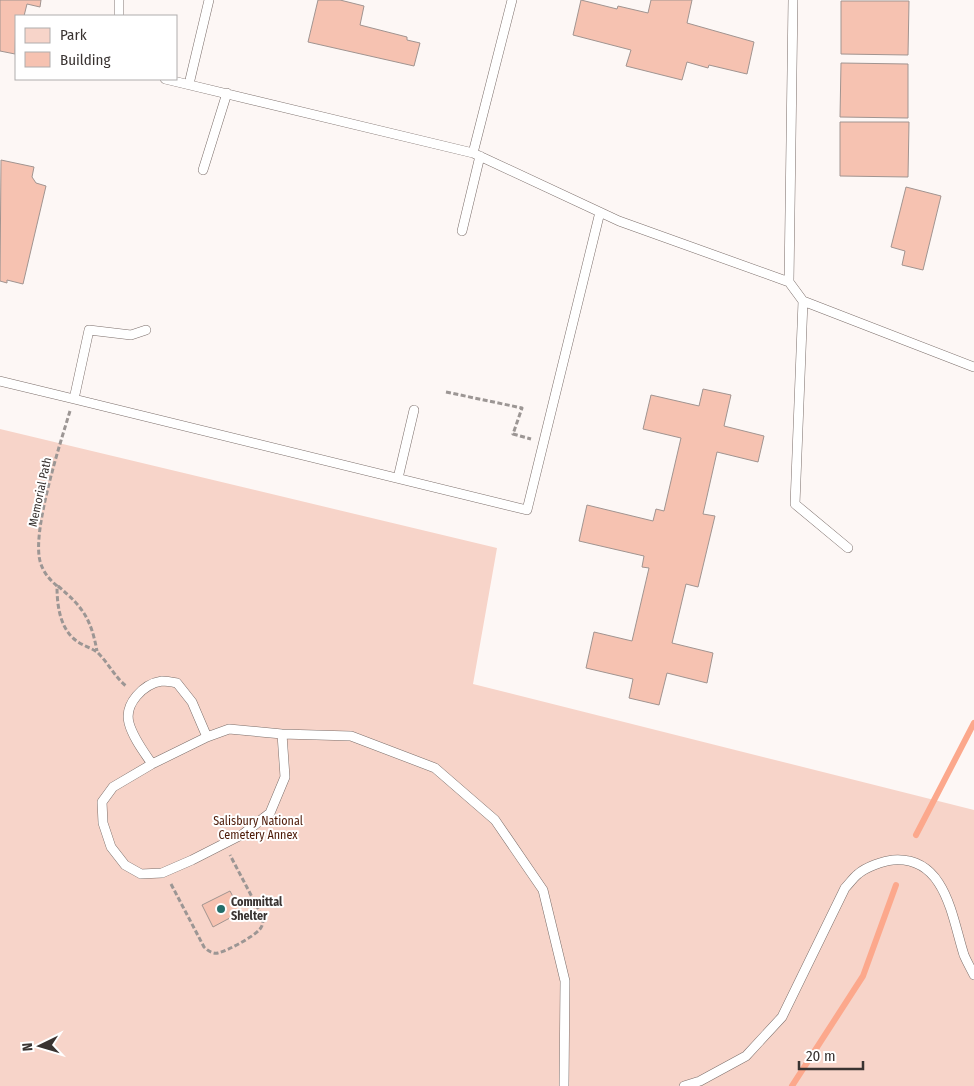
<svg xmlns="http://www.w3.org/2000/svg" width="974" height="1086" viewBox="0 0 974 1086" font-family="'Fira Sans Condensed',sans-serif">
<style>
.green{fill:#f7d4c9}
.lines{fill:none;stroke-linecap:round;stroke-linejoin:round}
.stream{stroke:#fca88c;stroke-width:6}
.building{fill:#f6c2b1;stroke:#a19490}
.service-casing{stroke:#7c6f6b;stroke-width:10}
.path{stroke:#9c9694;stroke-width:3;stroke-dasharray:5 2.5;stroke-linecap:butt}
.service{stroke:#fff;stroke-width:9}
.poi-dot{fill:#246e6a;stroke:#fff;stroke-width:2}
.labels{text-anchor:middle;stroke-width:4;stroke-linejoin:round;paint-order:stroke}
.street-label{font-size:12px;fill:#393331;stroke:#fff}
.park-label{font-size:12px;fill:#4d1a07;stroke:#fff}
.poi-label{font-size:12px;font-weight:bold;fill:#393331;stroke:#fff;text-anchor:start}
</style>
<rect width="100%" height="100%" fill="#fdf7f5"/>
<!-- green -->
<path class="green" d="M0,429l497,119 -24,136 501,126v276h-974z"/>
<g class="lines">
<!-- stream -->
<path class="stream" d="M916,835l58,-112
M792,1086l71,-110 33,-91"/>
</g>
<!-- building -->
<path class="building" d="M0,0h41l-1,7 -13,-3 -3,12h-8l-1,38 -15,-3z
M318,0h22l24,6 -4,19 47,12v3l13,3 -6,23 -106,-24z
M581,0l36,9 1,-3 30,7 3,-13h41l-5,23 67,19 -7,32 -38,-9 -1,3 -21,-6 -5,18 -56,-14 5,-16 -58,-15z
M841,1h68l-1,54 -67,-1z
M841,63l67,1v54l-68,-1z
M840,122h69l-1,55 -68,-1z
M1,160l33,7 -2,10 4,6 10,3 -23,98 -16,-4v3l-7,-2z
M906,187l35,9 -18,74 -21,-5 3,-14 -14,-4z
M703,389l28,6 -7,31 40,10 -6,26 -41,-10 -14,62 12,2 -17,71 -12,-3 -14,59 41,10 -6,30 -40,-10 -8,32 -30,-7 4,-19 -47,-11 8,-36 38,9 17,-73 -7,-1 2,-11 -65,-15 8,-36 66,16 3,-12 8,2 17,-73 -38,-9 8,-34 48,11z
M230,891l11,21 -28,15 -11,-22z"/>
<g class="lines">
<defs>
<path id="service" d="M119,0v16
M165,79l308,74 146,68 170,61 4,-282
M189,84l20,-84
M473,153l39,-153
M203,170l24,-77
M462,231l18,-75
M789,282l14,19 -8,203 53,44
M803,301l171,66
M146,330l-15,5 -42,-5 -15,69 453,111 73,-298
M0,381l74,18
M398,478l16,-68
M282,734l3,43 -15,36 -27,21 -51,26 -30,13 -21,1 -16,-9 -14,-18 -8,-24 -1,-21 11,-15 39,-23 55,-27 22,-8 53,5 69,2 84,32 60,52 48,70 22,91 -1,105
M152,764c-8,-12 -19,-26 -23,-41 -5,-19 14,-39 33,-42 5,0 10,1 15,2l15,19 15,35
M684,1086l16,-5 46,-25 36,-39 63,-129c4,-4 8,-10 13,-14 8,-7 25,-13 35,-14 53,-4 59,58 71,95 3,7 7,14 10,20"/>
</defs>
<!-- service casing -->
<use href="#service" class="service-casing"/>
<!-- path -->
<path class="path" d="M446,392l76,16 -9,26 18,5
M70,411c-10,33 -38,119 -30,150 3,11 9,18 17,25 0,20 3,44 21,56 6,4 16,7 20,11 11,11 17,24 28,33
M58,586c25,21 33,33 39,65
M171,884l33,63c4,4 9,7 14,6 9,-2 37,-17 42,-24 3,-4 3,-7 3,-11l-33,-63"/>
<!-- service -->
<use href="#service" class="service"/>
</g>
<!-- markers -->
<circle class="poi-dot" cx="221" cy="909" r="5"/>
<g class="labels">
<!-- street labels -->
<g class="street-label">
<text transform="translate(40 492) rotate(-78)" y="4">Memorial Path</text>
</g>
<!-- park labels -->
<g class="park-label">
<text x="258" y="825">Salisbury National<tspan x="258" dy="14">Cemetery Annex</tspan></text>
</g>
<!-- poi labels -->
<g class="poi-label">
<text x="231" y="906">Committal<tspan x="231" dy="14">Shelter</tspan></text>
</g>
</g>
<!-- legend -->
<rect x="15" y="15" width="162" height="65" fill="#ffffff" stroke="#b0adad"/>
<rect x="25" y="28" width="25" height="15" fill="#f7d4c9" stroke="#b0adad"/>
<text x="60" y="40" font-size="15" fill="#393331">Park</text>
<rect x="25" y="52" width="25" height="15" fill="#f6c2b1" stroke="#b0adad"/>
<text x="60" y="65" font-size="15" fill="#393331">Building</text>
<!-- north arrow -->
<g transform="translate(40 1046) rotate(265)" stroke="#ffffff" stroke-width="4" paint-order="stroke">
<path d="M0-4L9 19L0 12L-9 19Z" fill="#393331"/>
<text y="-8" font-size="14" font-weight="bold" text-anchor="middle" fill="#393331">N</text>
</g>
<!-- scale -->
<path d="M799 1061v8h64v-8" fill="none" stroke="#393331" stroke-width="2.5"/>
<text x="806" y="1061" font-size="15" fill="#393331" stroke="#ffffff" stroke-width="4" paint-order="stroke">20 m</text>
</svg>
